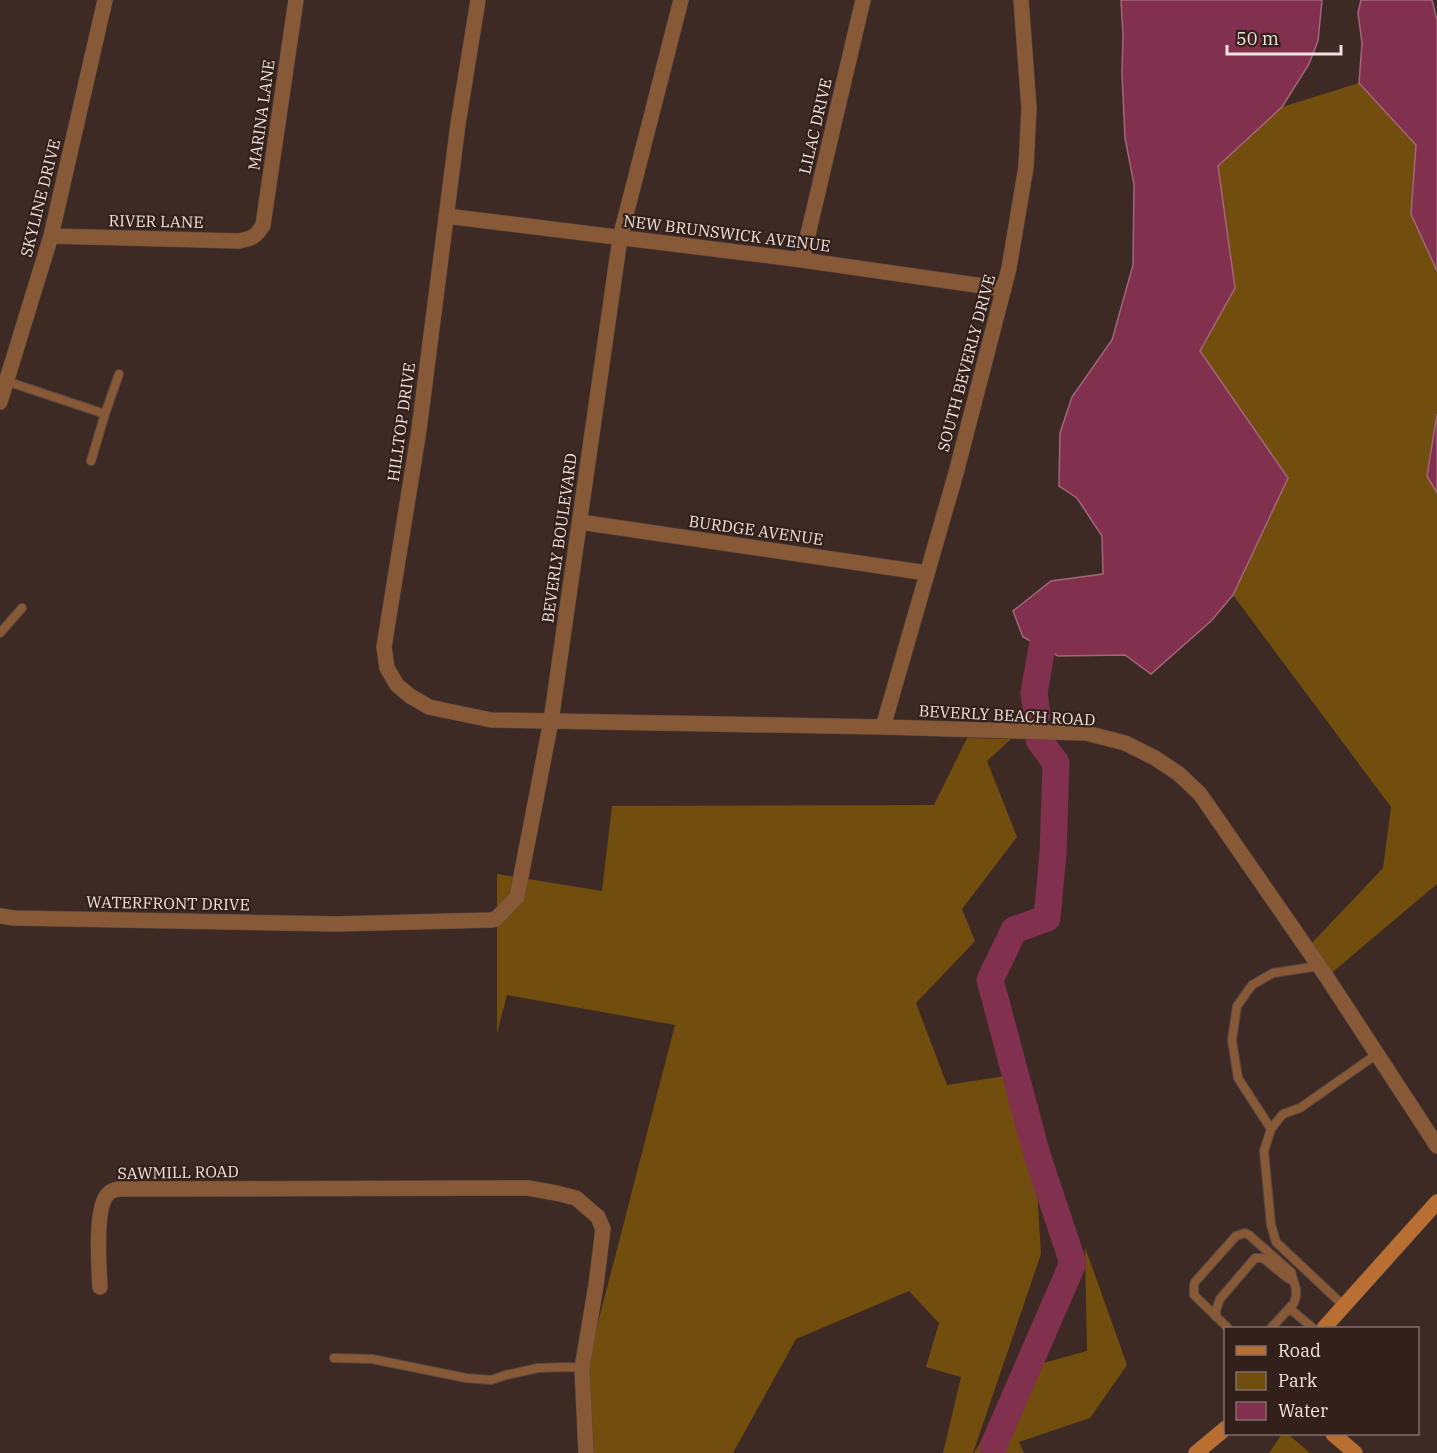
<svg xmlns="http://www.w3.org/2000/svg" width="1437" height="1453" font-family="'IBM Plex Serif',serif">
	<rect width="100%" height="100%" fill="#3e2a24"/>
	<!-- green -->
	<path fill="#724e0e" d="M1359 83 1416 145 1411 214 1437 271V414L1427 476 1437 493V884L1329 975 1310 945 1383 868 1391 807 1233 595 1288 478 1200 351 1235 288 1218 166 1282 107Z
		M967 738 1011 739 987 761 1017 837 962 909 975 941 916 1003 947 1085 1012 1075 1037 1190 1041 1254 973 1453H943L961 1377 926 1367 939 1323 909 1291 796 1339 733 1453H590L586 1369 675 1025 507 995 497 1033V874L602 891 612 806 934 805Z
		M1085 1247 1127 1365 1090 1418 1019 1442 1024 1453H974L1025 1368 1087 1351Z
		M1282 1434H1288L1310 1453H1269Z"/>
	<!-- water -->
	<path fill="#81304e" stroke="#a2667a" stroke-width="1.5" d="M1121 0H1322L1318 41 1309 64 1282 107 1218 166 1235 288 1200 351 1288 478 1233 595 1211 621 1151 674 1125 655 1058 656 1023 637 1013 611 1051 581 1103 574 1102 536 1077 498 1059 486 1060 433 1072 397 1112 340 1133 265 1134 184 1125 138 1122 74 1123 35Z
		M1361 0H1432L1437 20V271L1411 214 1416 145 1359 83 1362 43 1358 13Z
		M1437 414V493L1427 476Z"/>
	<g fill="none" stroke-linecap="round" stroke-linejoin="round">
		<!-- river -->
		<path stroke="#81304e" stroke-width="27" d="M1037 714 1034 693 1042 647
			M993 1447 1073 1263 1037 1155 990 980 1014 930 1047 918 1053 853 1056 763 1039 740"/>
		<defs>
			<path id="lane" d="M6 381 105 414 91 461
				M105 414 119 374
				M0 633 22 608
				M1271 1129 1238 1078 1232 1040 1237 1006 1252 985 1273 973 1319 966
				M1345 1307 1276 1242 1271 1225 1264 1151 1271 1129 1283 1114 1300 1108 1377 1054
				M1289 1308 1313 1328
				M1216 1317V1310L1220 1299 1255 1258H1263L1286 1277 1293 1281
				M1228 1328 1194 1295V1286L1195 1282 1236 1236 1245 1233 1249 1235 1291 1272 1296 1289V1296L1294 1303 1271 1328
				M334 1358 372 1359 466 1378 491 1380 506 1375 538 1368 567 1367 582 1368"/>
			<path id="street" d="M478 0 458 124 419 430 384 647 387 668 397 685 410 696 429 707 491 720 883 727 1086 733 1125 743 1155 758 1179 774 1200 794 1326 976 1437 1146
				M446 216 802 260 1004 289
				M51 236 239 241C253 238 256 237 263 225L296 0
				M802 260 863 0
				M0 402 51 236 105 0
				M580 522 927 573
				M883 727 956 473 1009 268 1026 167 1029 108 1021 0
				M0 916 14 918 336 924 490 920 496 919 517 897 551 721 620 238 681 0
				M100 1287C99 1268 94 1205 109 1193 111 1191 115 1190 118 1189L528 1188 556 1193 576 1198 598 1217 603 1229 596 1285 582 1368 586 1453"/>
			<path id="secondary" d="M1324 1328 1437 1202
				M1333 1434 1355 1453
				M1196 1453 1226 1428"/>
		</defs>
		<!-- lane casing -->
		<use href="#lane" stroke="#5a4842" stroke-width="10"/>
		<!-- street casing -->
		<use href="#street" stroke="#5a4842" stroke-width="16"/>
		<!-- secondary casing -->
		<use href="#secondary" stroke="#5a4842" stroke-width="16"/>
		<!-- lane -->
		<use href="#lane" stroke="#885936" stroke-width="8"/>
		<!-- street -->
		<use href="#street" stroke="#885936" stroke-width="15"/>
		<!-- secondary -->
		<use href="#secondary" stroke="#b96f32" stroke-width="15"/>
	</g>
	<g text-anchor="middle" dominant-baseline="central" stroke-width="4.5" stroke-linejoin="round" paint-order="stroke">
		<!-- street labels -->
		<g font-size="16" fill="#f0e3df" stroke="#33201a">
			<text transform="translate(261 115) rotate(-82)">MARINA LANE</text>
			<text transform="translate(815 126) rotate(-77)">LILAC DRIVE</text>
			<text transform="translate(40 198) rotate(-76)">SKYLINE DRIVE</text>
			<text transform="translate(156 221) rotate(1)">RIVER LANE</text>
			<text transform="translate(727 233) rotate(7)">NEW BRUNSWICK AVENUE</text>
			<text transform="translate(966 363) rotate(-75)">SOUTH BEVERLY DRIVE</text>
			<text transform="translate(401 422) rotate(-82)">HILLTOP DRIVE</text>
			<text transform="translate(756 530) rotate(8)">BURDGE AVENUE</text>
			<text transform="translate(559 538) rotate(-82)">BEVERLY BOULEVARD</text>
			<text transform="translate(1007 715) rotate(3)">BEVERLY BEACH ROAD</text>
			<text transform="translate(168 903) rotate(1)">WATERFRONT DRIVE</text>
			<text transform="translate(178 1172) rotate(-1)">SAWMILL ROAD</text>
		</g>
	</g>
	<!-- legend -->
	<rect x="1224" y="1327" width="195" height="108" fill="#33201a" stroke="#7f6e69" stroke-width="1.5"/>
	<rect x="1236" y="1346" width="30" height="9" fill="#b96f32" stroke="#7f6e69" stroke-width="1.5"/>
	<text x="1278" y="1357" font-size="18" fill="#f0e3df">Road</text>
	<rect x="1236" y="1372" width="30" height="18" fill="#724e0e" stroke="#7f6e69" stroke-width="1.5"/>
	<text x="1278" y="1387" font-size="18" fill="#f0e3df">Park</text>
	<rect x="1236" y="1402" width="30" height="18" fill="#81304e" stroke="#7f6e69" stroke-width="1.5"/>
	<text x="1278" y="1417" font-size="18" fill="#f0e3df">Water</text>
	<!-- scale -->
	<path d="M1227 45v9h114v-9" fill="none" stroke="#f0e3df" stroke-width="3"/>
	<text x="1236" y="45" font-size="18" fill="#f0e3df" stroke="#33201a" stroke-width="4.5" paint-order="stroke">50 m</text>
</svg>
